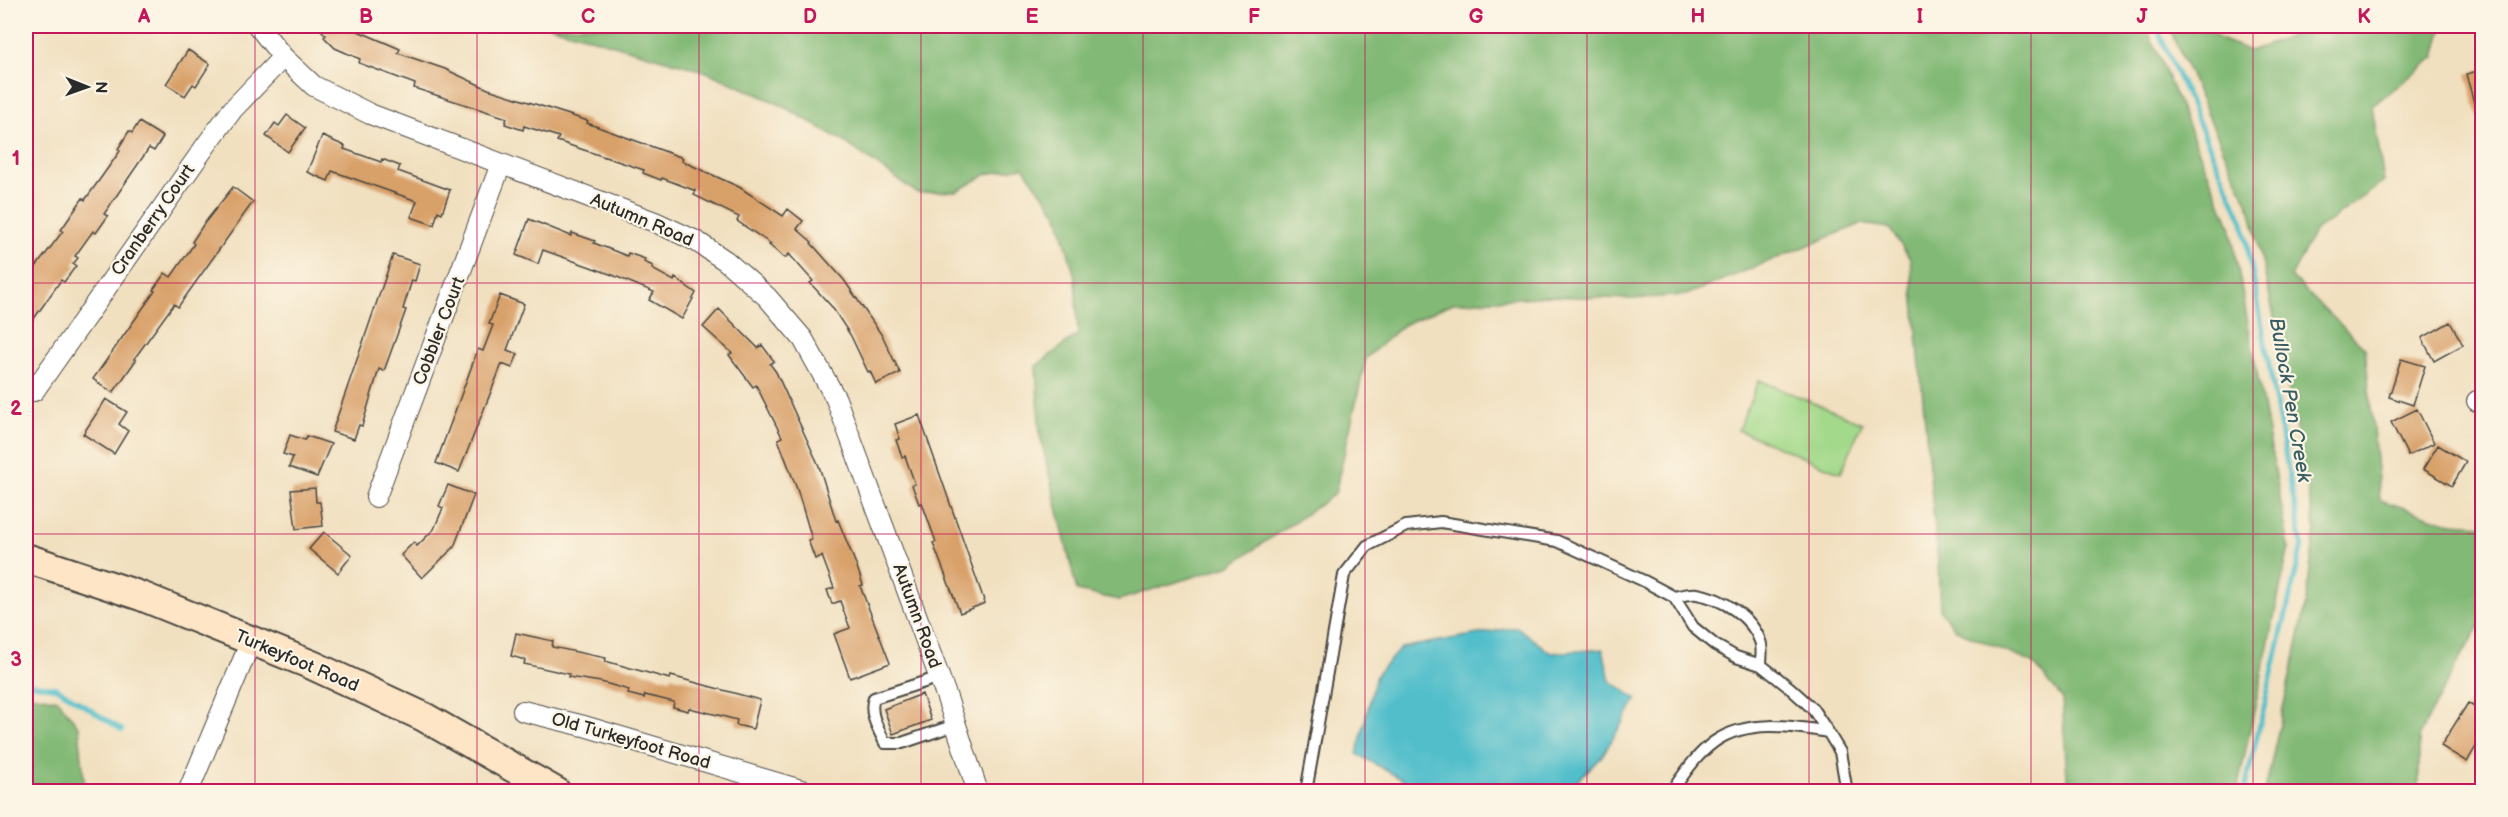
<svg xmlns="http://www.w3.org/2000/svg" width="2508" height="817" font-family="'Balsamiq Sans',sans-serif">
	<rect width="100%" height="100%" fill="#fcf5e5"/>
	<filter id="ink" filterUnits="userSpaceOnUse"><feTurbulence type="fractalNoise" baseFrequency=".0167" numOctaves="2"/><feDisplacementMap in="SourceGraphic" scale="12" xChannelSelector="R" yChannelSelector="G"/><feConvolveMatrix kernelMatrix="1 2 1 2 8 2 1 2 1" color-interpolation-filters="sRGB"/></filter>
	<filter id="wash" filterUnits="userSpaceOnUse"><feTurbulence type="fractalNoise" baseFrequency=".008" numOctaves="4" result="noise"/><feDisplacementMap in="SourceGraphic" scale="24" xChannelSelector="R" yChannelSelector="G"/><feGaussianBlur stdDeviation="1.35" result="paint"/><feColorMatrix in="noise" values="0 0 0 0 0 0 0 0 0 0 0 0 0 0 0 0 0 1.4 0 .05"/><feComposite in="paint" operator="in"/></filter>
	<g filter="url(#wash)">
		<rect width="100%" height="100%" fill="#f1e0c0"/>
		<!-- green -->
		<path fill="#a3d98a" stroke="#67825a" stroke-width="1.5" d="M1759 380 1862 423 1841 473 1738 430Z"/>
		<!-- forest -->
		<path fill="#82b976" stroke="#567250" stroke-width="1.5" d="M549 26H2146L2230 225 2289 547 2237 791H2068L2062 698 2033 663 1956 630 1940 610 1938 563 1910 258 1889 228 1861 224 1686 295 1631 299 1548 296 1453 303 1403 325 1366 358 1335 494 1231 565 1119 600 1077 591 1040 436 1036 366 1078 334 1075 277 1058 215 1023 167 987 174 957 191 917 193 843 141 779 104 707 72Z
			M2168 26H2203L2220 39 2250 51 2289 37 2303 26H2443L2435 57 2372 106 2384 182 2314 232 2291 277 2365 348 2380 500 2450 523 2482 525V623L2456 665 2419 736V791H2265L2305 609 2315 530 2282 353 2251 211Z
			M26 694 58 700 79 727 85 791H26Z"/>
		<!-- water -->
		<path fill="#51beca" stroke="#3e747a" stroke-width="1.5" d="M1517 627 1551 653 1603 649 1610 681 1637 699 1602 756 1567 791H1422L1357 754 1376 675 1401 648Z"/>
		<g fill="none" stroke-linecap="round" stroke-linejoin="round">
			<!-- stream -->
			<path stroke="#51beca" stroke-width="5" d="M2156 26 2243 222 2302 546 2244 792
				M26 683 57 688 122 730"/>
		</g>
		<g id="blocks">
			<!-- building -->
			<path fill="#d9a16b" d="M317 26H353L358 31 400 49 398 53 445 69 488 89 588 121 587 123 683 158 682 161 739 187 783 216 788 209 803 221 797 229 812 242 811 243 844 280 883 337 900 373 876 384 870 371 868 372 851 336 832 307 810 283 813 281 789 254 785 258 769 245 771 244 737 221 739 217 694 195 696 191 662 178 661 180 643 173 644 170 557 141 559 137 524 126 523 130 505 124 507 118 414 88 415 84 359 63 360 59 335 48 324 37 326 35Z
				M188 50 210 64 196 86 193 84 185 96 166 84Z
				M2482 70V116L2478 117 2466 74Z
				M287 115 305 128 288 152 266 136 275 123 279 126Z
				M139 122 163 137 154 151 149 148 104 214 108 216 96 233 93 231 75 256 78 258 73 264 76 266 64 282 61 280 26 330V280L63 231 61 230 83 198 85 200 120 151 118 149 129 131 132 133Z
				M322 136 345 146 344 149 381 162 382 159 400 166 398 171 450 190 442 213 438 211 434 225 411 217 417 201 332 171 328 181 307 172Z
				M233 187 253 202 178 307 174 304 134 359 136 360 113 393 93 379 155 291 153 290 165 273 171 277 194 244 192 242 203 225Z
				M529 219 571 236 572 233 595 241 594 243 627 256 628 253 645 259 644 262 653 266 652 269 674 281 675 278 696 293 682 319 649 300 654 292 610 274 543 250 538 264 516 255Z
				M393 255 420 264 415 281 412 280 403 309 406 310 384 371 379 369 362 426 359 425 354 439 332 432Z
				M500 295 524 304 507 350 518 354 512 368 502 364 459 472 436 463 478 349 483 351 493 325 489 324Z
				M719 309 758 348 762 345 774 361 770 364 776 372 819 466 836 521 838 520 857 567 863 585 860 586 890 663 850 678 834 634 850 628 840 601 832 604 827 590 834 588 822 556 815 559 808 540 812 539 797 489 778 439 782 437 756 385 753 387 729 355 732 353 703 327Z
				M2450 322 2463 345 2434 361 2422 338Z
				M2401 359 2425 366 2413 405 2389 397Z
				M106 399 127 412 119 424 128 431 114 454 83 434Z
				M2417 409 2434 443 2408 456 2391 422Z
				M919 415 985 603 960 613 933 543 936 542 922 503 919 504 912 485 915 484 905 456 902 457 896 440 900 439 895 424Z
				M290 435 305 440 307 436 331 444 317 477 289 467 293 457 283 454Z
				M2438 445 2466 462 2452 486 2423 469Z
				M448 485 474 495 454 547 422 578 401 555 414 542 417 546 434 529 443 508 439 506Z
				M315 488 316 502H320L323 526 296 529 291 490Z
				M324 532 352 555 338 573 309 549Z
				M516 633 553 641 552 647 606 658 605 661 670 679 671 676 760 700 753 729 736 725 737 720 722 716 689 708 688 711 673 707 674 702 645 695 644 698 628 694 629 690 601 682 568 677 569 674 524 664 525 660 511 656Z
				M922 694 931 720 893 734 884 709Z
				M2468 703 2482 712V736L2467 762 2441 746Z"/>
		</g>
	</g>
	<g filter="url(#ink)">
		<use href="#blocks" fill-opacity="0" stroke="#494641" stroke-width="1.5"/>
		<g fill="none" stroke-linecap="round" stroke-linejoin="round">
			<defs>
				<path id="service" d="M1674 597C1681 596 1690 593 1697 594 1722 598 1752 617 1760 641 1763 648 1761 657 1761 665
					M940 677 874 698C868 713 879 730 885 743H902L955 725
					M1306 792 1344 575 1367 546 1406 526 1441 522 1557 541 1644 581 1674 597 1693 627 1715 645 1736 657 1761 665 1790 688 1812 708 1828 732
					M1671 792C1684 774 1696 755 1714 742 1746 719 1792 726 1828 732L1840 752 1847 792"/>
				<path id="minor" d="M258 26 283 57 314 86 370 114 655 222 696 241 726 261 767 297 803 339 836 399 946 695 978 792
					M34 391 207 144 233 109 283 57
					M2477 401H2482
					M376 497 501 164
					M523 711 584 726 808 792
					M188 792 251 641"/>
				<path id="secondary" d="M26 558 141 596 312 665 424 717 556 792"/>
			</defs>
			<!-- service casing -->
			<use href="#service" stroke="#494641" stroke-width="14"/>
			<!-- minor casing -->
			<use href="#minor" stroke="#494641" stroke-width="22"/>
			<!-- secondary casing -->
			<use href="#secondary" stroke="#494641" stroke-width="32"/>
			<!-- service -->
			<use href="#service" stroke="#fff" stroke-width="10"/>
			<!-- minor -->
			<use href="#minor" stroke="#fff" stroke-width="20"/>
			<!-- secondary -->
			<use href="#secondary" stroke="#fde5c5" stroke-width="28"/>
		</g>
	</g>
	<!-- grid -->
	<path fill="none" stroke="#c2185b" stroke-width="1.5" stroke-opacity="0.55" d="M255 26V792M477 26V792M699 26V792M921 26V792M1143 26V792M1365 26V792M1587 26V792M1809 26V792M2031 26V792M2253 26V792M26 283H2482M26 534H2482"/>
	<g text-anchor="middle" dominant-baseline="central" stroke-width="4.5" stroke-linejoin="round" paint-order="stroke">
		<!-- street labels -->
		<g font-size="18" fill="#2b2b2b" stroke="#fcf5e5">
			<text transform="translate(153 220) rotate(-55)">Cranberry Court</text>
			<text transform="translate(642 220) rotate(23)">Autumn Road</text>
			<text transform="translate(439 331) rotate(-69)">Cobbler Court</text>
			<text transform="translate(917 616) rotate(70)">Autumn Road</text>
			<text transform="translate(297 661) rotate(23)">Turkeyfoot Road</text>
			<text transform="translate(631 741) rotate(16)">Old Turkeyfoot Road</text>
		</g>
		<!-- water labels -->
		<g font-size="20" font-style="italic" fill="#385e63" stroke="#fcf5e5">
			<text transform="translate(2290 400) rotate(80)">Bullock Pen Creek</text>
		</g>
	</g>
	<!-- margin -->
	<rect width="2508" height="817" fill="none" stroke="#fcf5e5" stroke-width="66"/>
	<!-- north arrow -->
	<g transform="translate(87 87) rotate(91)" stroke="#fcf5e5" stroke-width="4.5" paint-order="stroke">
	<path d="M0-4.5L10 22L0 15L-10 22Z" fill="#2b2b2b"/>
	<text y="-9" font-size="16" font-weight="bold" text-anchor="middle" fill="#2b2b2b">N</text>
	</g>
	<rect x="33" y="33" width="2442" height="751" fill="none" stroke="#c2185b" stroke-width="2"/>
	<g font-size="20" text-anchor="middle" font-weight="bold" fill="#c2185b">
		<text x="144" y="23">A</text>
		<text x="366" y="23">B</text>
		<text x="588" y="23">C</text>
		<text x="810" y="23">D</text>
		<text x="1032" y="23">E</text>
		<text x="1254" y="23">F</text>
		<text x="1476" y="23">G</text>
		<text x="1698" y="23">H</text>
		<text x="1920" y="23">I</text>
		<text x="2142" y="23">J</text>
		<text x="2364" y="23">K</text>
		<text x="16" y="165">1</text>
		<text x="16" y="415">2</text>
		<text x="16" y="666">3</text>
	</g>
</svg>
